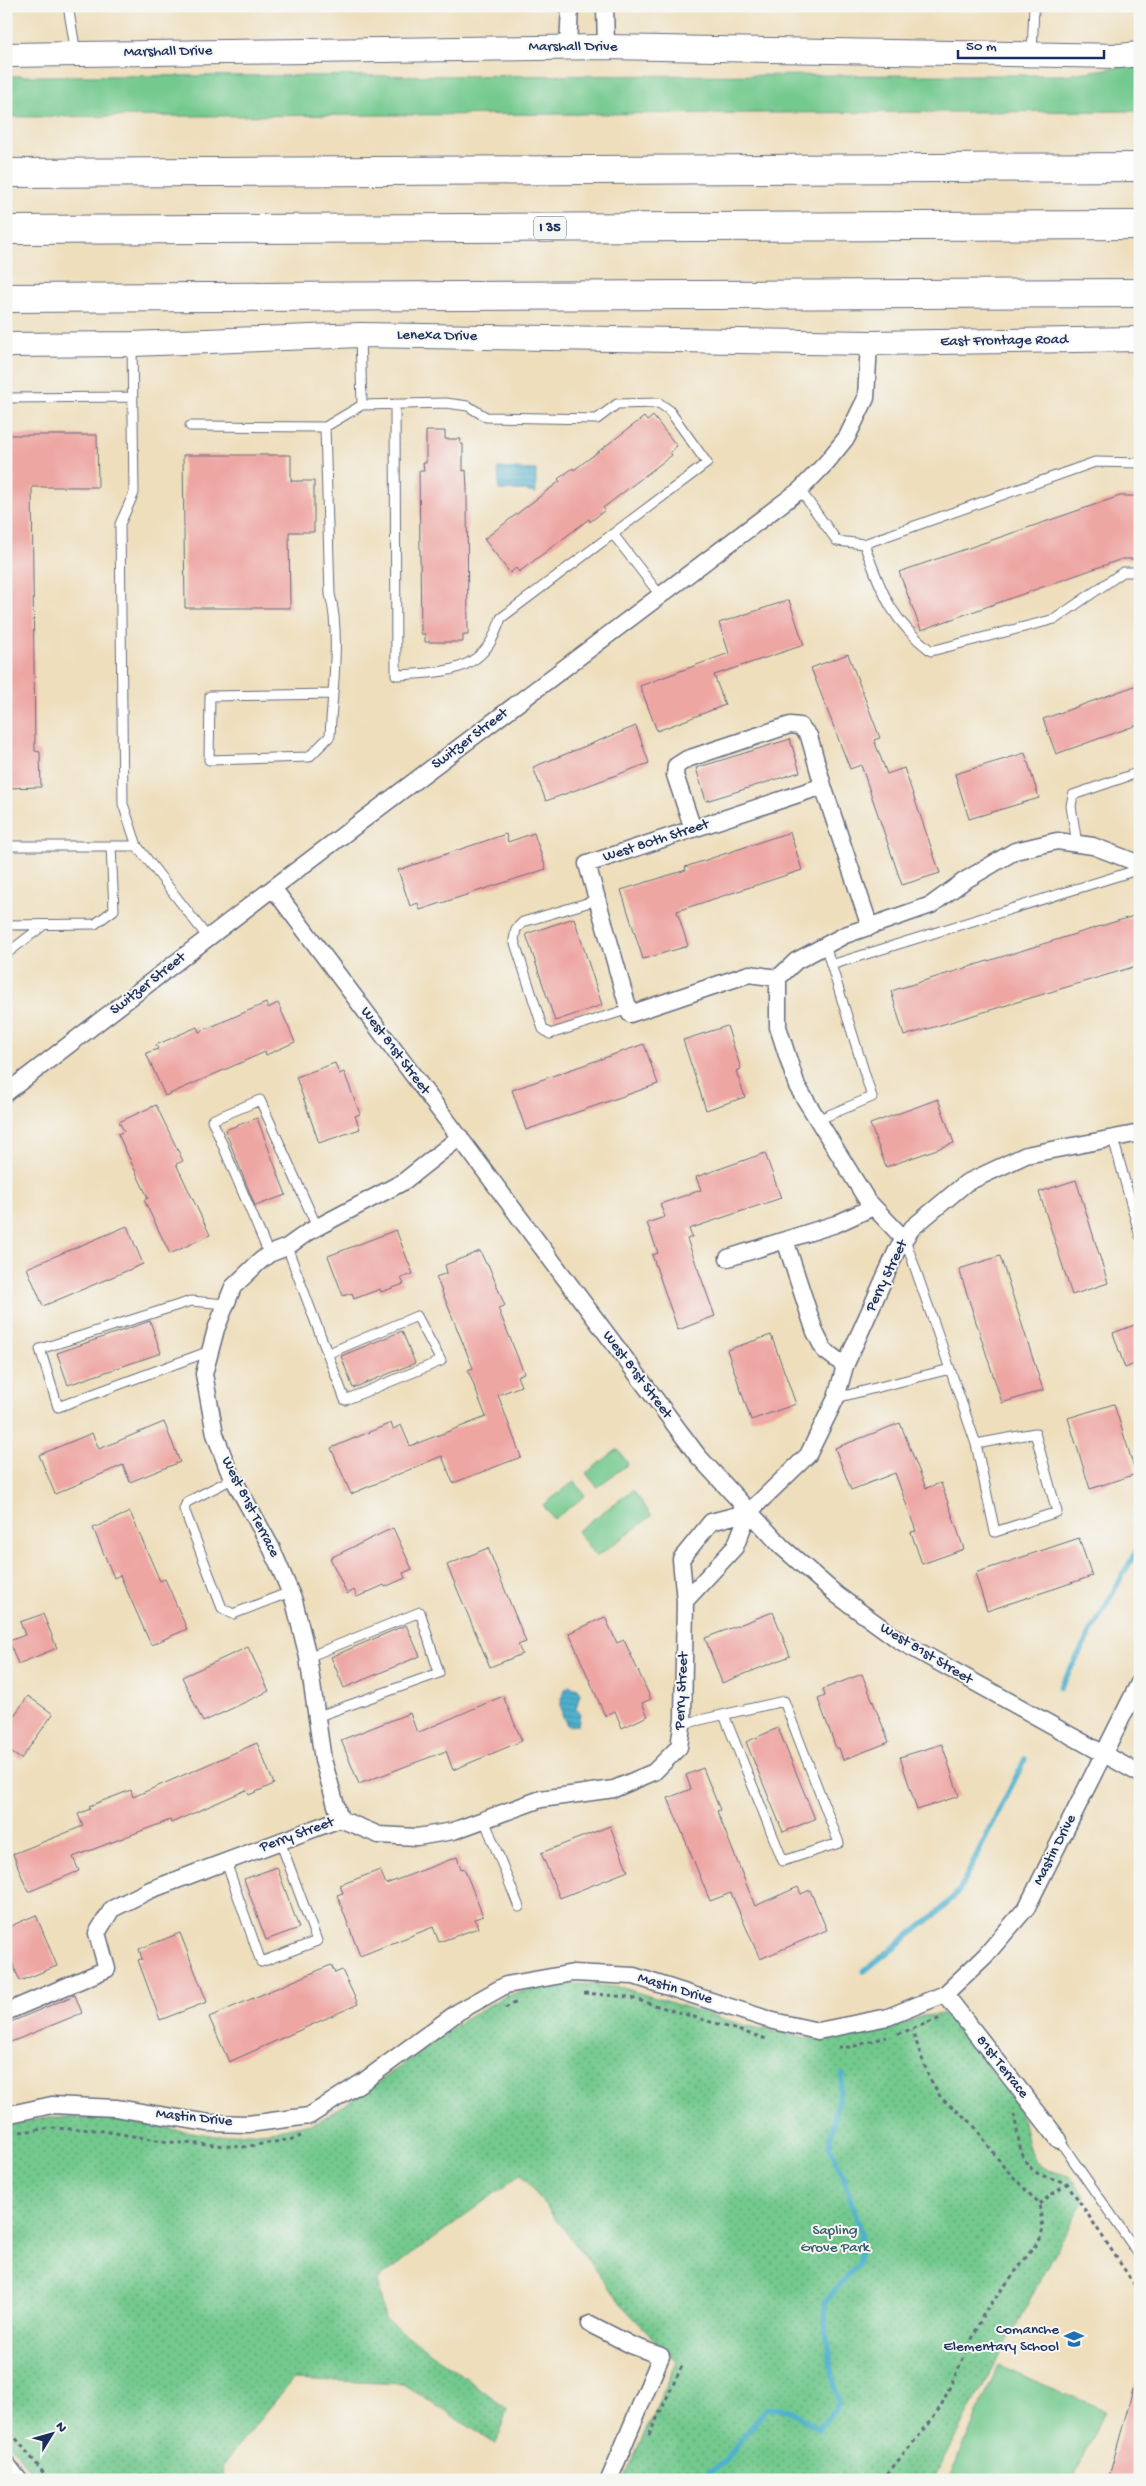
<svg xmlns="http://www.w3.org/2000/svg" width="1146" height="2486" font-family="'Gochi Hand',sans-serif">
	<defs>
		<pattern id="park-dots" width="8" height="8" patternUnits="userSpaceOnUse" patternTransform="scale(1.25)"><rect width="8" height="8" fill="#73c98e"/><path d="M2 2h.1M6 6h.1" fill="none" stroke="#5ea477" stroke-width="1.8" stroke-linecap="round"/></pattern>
		<pattern id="water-rules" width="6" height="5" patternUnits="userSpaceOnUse" patternTransform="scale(1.25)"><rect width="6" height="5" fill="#4eb0cd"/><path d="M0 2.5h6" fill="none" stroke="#4090aa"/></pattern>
	</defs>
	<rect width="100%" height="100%" fill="#f6f6f2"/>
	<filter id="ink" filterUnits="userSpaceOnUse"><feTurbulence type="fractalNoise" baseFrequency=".02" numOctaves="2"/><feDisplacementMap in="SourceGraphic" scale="10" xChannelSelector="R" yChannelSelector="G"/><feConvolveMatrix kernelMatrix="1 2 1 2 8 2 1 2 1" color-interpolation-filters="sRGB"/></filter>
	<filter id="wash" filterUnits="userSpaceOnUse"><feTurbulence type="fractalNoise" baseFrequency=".0096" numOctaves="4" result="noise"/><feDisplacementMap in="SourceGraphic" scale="20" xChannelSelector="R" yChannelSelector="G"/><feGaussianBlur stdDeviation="1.12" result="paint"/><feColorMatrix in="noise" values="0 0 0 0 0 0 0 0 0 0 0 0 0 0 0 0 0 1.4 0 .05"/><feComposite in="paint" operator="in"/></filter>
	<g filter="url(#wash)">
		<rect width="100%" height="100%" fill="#eedebc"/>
		<!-- grass -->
		<path fill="#73c98e" stroke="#477c76" d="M1140 64V111L6 117V76L1065 75Z
			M618 1449 628 1464 597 1487 586 1473Z
			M575 1481 585 1496 554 1519 543 1505Z
			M633 1490 652 1516 596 1557 577 1531Z
			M999 2365 1104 2411 1073 2480H948Z"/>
		<!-- park -->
		<path fill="url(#park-dots)" stroke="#477c76" d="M587 1984 623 1988 747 2026 819 2040 877 2034 923 2016 943 2014 953 2021 1017 2103C1025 2121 1025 2145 1034 2159 1042 2171 1056 2171 1068 2176 1075 2179 1080 2191 1085 2197L933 2480H623L677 2362 626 2310 521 2174 377 2280 385 2319 507 2409 496 2444 403 2384 293 2379 222 2466 224 2480H37L6 2439V2126L50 2117 99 2118 217 2136 279 2130 319 2121 371 2088 464 2019 506 1996 548 1985Z"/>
		<!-- water -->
		<path fill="url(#water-rules)" stroke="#347096" d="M498 468 536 470V493L528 492V490H499Z
			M569 1686 578 1689 580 1694 576 1708 580 1714 578 1725 568 1726C559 1714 560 1705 563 1691Z"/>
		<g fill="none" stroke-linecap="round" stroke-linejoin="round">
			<!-- stream -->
			<path stroke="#4eb0cd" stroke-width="5.5" d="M1060 1688 1140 1544
				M864 1971 941 1910 959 1891 1025 1759
				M697 2480 726 2461 746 2433 767 2408 790 2410 818 2429 839 2403 829 2360 824 2302 858 2265 861 2232 842 2174 829 2145 843 2075"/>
		</g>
		<g id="blocks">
			<!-- building -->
			<path fill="#eea6a3" d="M653 416 677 446 670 452 672 455 603 508 605 510 590 522 589 519 519 572 516 568 510 573 484 539 560 481 558 479 573 468 574 470 644 417 647 421Z
				M426 431H445V439H461L460 444H463V471L466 470 467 488 468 635H463V642H425V634H421L419 471H424L423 463H426Z
				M6 435H97L98 487H32L35 751 40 752 41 787 6 788Z
				M183 455H291V481H314V532H289L290 608H185Z
				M1120 496H1140V559H1122L921 630 899 572Z
				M789 600 804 645 714 675 725 705 657 731 640 686 729 653 719 623Z
				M848 654 880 738 874 740 887 774 904 768 940 873 902 885 861 765 850 769 811 668Z
				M1140 684V724L1056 754 1043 719Z
				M636 726 649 763 546 801 533 767Z
				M790 739 800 772 706 801 696 768Z
				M1025 753 1039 798 969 819 955 774Z
				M790 832 802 870 677 911 688 946 643 959 621 890 686 870 685 867Z
				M534 833 546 869 420 910 418 903 410 906 398 870 506 834 508 842Z
				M1140 914V965L904 1036 891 991Z
				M574 918 602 1005 555 1021 526 934Z
				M266 1003 268 1008 278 1003 295 1042 266 1055 265 1052 165 1096 146 1053 158 1049 156 1045 197 1027 199 1032Z
				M727 1026 741 1069 736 1071 745 1097 706 1110 683 1040Z
				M644 1044 658 1084 526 1130 512 1090Z
				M335 1063 339 1074 344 1072 360 1114 355 1116 360 1129 319 1143 296 1077Z
				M938 1099 954 1143 886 1167 870 1124Z
				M156 1105 183 1161 176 1164 210 1235 170 1254 144 1200 148 1198 118 1134 124 1131 119 1122Z
				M257 1118 286 1195 255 1206 225 1130Z
				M765 1153 781 1198 689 1229 692 1237 687 1239 715 1316 678 1330 652 1255 658 1253 647 1223 665 1217 660 1204 701 1190 696 1177Z
				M1076 1180 1108 1283 1072 1295 1039 1192Z
				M127 1226 143 1264 43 1306 27 1268Z
				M396 1230 413 1274 401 1278 404 1284 381 1292 380 1289 354 1299 352 1293 343 1296 328 1256Z
				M480 1251 486 1264H488L505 1306 498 1308 524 1373 517 1376 521 1386 498 1395 521 1457 453 1483 442 1456 351 1494 331 1448 391 1423 393 1429 401 1425 410 1446 486 1417 468 1370 473 1368 436 1277 447 1273 445 1265Z
				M1000 1256 1043 1390 1002 1403 959 1269Z
				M150 1321 161 1353 68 1385 57 1353Z
				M1140 1323V1362L1125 1368 1113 1333Z
				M402 1331 415 1363 353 1388 341 1356Z
				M771 1335 796 1404 751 1420 727 1350Z
				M1114 1404 1136 1474 1090 1489 1068 1418Z
				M164 1422 180 1462 130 1482 123 1465 55 1494 39 1455 92 1433 99 1449Z
				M900 1423 926 1488 941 1483 964 1549 922 1564 911 1532 916 1531 895 1473 851 1490 835 1448Z
				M130 1512 160 1581 165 1579 187 1629 151 1645 120 1575 114 1578 93 1528Z
				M393 1528 412 1569 403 1573 405 1578 385 1587 384 1585 357 1597 354 1590 347 1594 330 1558Z
				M1079 1538 1092 1576 987 1611 975 1573Z
				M488 1548 526 1642 518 1645 522 1654 490 1667 447 1565Z
				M773 1612 790 1656 722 1683 705 1638Z
				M43 1614 57 1648 18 1664 9 1641 25 1635 20 1622Z
				M605 1617 617 1643 624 1640 651 1699 642 1703 648 1716 622 1728 615 1711 605 1716 569 1633Z
				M406 1625 420 1656 344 1688 331 1657Z
				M248 1647 269 1691 203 1722 182 1677Z
				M862 1674 889 1742 843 1760 839 1748H836L818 1699 825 1696 823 1689Z
				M28 1696 53 1714 21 1759 6 1749V1727Z
				M503 1696 522 1741 453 1770 446 1751 359 1784 341 1740 410 1713 417 1733Z
				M778 1728 815 1819 783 1832 746 1742Z
				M257 1743 274 1784 249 1795 246 1790 171 1823 170 1820 73 1857 79 1871 28 1892 13 1854 83 1826 78 1814 90 1809 89 1806 131 1790 133 1797Z
				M942 1744 959 1796 917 1810 900 1757Z
				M703 1768 720 1810 717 1811 755 1906 798 1887 801 1894 810 1890 827 1930 760 1959 731 1893 710 1901 668 1798 691 1789 686 1775Z
				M610 1826 628 1871 560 1898 541 1853Z
				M457 1857 461 1869 464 1868 483 1916 475 1919 478 1928 439 1942 433 1927 360 1956 337 1895 343 1893 340 1885 380 1870 386 1884Z
				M277 1867 299 1928 266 1940 244 1879Z
				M36 1915 57 1966 20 1981 6 1949V1928Z
				M180 1933 207 2002 160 2020 138 1960 142 1959 139 1949Z
				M331 1965 335 1973 342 1970 358 2004 229 2062 209 2017Z
				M75 1995 82 2013 6 2044V2024Z
				M1135 2382 1140 2383V2480H1108Z"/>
		</g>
	</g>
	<g filter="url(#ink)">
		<use href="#blocks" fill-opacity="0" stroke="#656c7f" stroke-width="1"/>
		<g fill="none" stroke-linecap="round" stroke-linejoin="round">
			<defs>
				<path id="lane" d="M68 6 76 53
					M1032 54 1034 6
					M360 335 362 405 446 403 468 406 486 417 597 419 617 404 659 403 669 410 707 463 501 618C498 626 495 635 490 643 470 675 429 673 396 675L395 404
					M132 344 134 493 120 524 123 804 137 846 208 938
					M6 398 133 397
					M190 426 325 427 362 405
					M325 427 330 594C341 634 332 694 330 736L309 757 209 760 210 696 332 694
					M800 490 837 541 864 544 1095 462 1140 463
					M613 534 660 595
					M864 544C882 592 889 618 931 651L1055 619 1123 572H1140
					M1077 844 1071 806 1073 795 1140 772
					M6 846H137
					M597 900 523 922 516 929 514 940 543 1029 550 1034 629 1009
					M6 925 95 924 114 910 111 846
					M6 954 44 925
					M831 965 1140 869
					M817 1120 872 1097 825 945
					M1113 1138 1140 1236
					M905 1239 976 1444 1035 1433 1057 1512 995 1532 976 1444
					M287 1247 345 1400 441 1361 417 1316 329 1353
					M269 1254 212 1120 260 1100 317 1227
					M210 1351 58 1407 40 1349 191 1301 226 1304
					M836 1398 950 1369
					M234 1478 187 1502 184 1509 222 1608 233 1614 290 1592
					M308 1657 420 1612 439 1673 316 1717
					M682 1724 784 1701 839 1843 783 1861 724 1715
					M484 1819 519 1907
					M226 1862 261 1962 317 1941 280 1841
					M1059 2140 1140 2256"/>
				<path id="street" d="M605 6 606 47
					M568 47 570 6
					M693 829 675 775 676 766 687 759 790 725 800 726 809 736 823 786
					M273 888 698 1456 782 1547 837 1595 900 1641 1140 1774
					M778 978 749 974 630 1014 587 864 823 786 870 927
					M6 1093 273 888 800 490 826 463 847 437 866 398 869 343
					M904 1239 867 1200 797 1086 778 1027V978L796 961 845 935 931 905 964 881 1015 851 1057 841 1093 846 1140 864
					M785 1240 815 1332 824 1350 845 1366
					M728 1258 836 1224 873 1207
					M685 1601 735 1547 749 1512 808 1455 836 1398 845 1366 897 1250 912 1228 966 1183 1026 1155 1140 1133
					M340 1819 323 1760 308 1657 294 1601 271 1547 228 1469 215 1434 204 1374 216 1329 233 1287 259 1262 269 1254 287 1247 308 1232 403 1182 460 1137
					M945 1994 1059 2140
					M6 2012 107 1969 97 1933 112 1909 150 1890 340 1819 379 1835 417 1837 453 1831 541 1799 614 1789 654 1772 679 1747 683 1719 685 1601 681 1559 711 1522 749 1512
					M6 2115 52 2105 116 2108 209 2123 248 2124 309 2116 364 2081 458 2012 506 1985 573 1973 634 1976 773 2021 818 2031 888 2017 945 1994 985 1956 1027 1907 1140 1681
					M590 2324 631 2345 661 2356 609 2480
					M6 2463 19 2480"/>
				<path id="secondary" d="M6 55 606 47 1119 56 1140 54
					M6 345 132 344 360 335 869 343 1140 339"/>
				<path id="highway" d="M6 173 1140 167
					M6 230 1140 225
					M6 298 1140 293"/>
			</defs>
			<!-- lane casing -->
			<use href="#lane" stroke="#656c7f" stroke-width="11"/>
			<!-- street casing -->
			<use href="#street" stroke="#656c7f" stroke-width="19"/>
			<!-- secondary casing -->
			<use href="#secondary" stroke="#656c7f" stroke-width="26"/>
			<!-- highway casing -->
			<use href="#highway" stroke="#656c7f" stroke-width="30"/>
			<!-- path -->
			<path stroke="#656c7f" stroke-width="3" stroke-dasharray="4 4" stroke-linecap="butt" d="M584 1993 628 1997 767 2039
				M505 2008 517 2002
				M898 2034 941 2018
				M838 2047H851L887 2037
				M1014 2114 1021 2152 1028 2166 1040 2175 1067 2183 1140 2293
				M20 2132 51 2128 97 2130 169 2142 243 2147 293 2139 301 2136
				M1039 2204 1067 2183
				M6 2426 49 2480
				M649 2435 683 2364
				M631 2480 633 2473
				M882 2480 932 2420 941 2406 984 2313 1040 2239 1043 2228 1039 2204 1003 2166 972 2123 941 2098 928 2075 912 2030"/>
			<!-- lane -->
			<use href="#lane" stroke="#fff" stroke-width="9"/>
			<!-- street -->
			<use href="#street" stroke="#fff" stroke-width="16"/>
			<!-- secondary -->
			<use href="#secondary" stroke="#fff" stroke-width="24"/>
			<!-- highway -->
			<use href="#highway" stroke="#fff" stroke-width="28"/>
		</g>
	</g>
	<!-- icons -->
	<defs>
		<symbol id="school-bare" viewBox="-9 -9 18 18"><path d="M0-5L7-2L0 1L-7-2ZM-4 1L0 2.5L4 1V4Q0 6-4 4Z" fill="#1f6fb2" stroke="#f6f6f2" stroke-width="2.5" paint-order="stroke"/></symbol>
	</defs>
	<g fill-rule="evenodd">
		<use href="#school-bare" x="1060" y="2325" width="28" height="28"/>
	</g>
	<g text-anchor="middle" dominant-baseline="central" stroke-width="4" stroke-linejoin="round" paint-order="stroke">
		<!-- shield labels -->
		<rect fill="#f6f6f2" stroke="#5d6b8a" stroke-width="1" x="534" y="216.5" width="32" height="23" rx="4"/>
		<g font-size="14" font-weight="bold" fill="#1b2f5e">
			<text x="550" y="228">I 35</text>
		</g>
		<!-- street labels -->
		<g font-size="15" fill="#1b2f5e" stroke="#f6f6f2">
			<text x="573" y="47">Marshall Drive</text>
			<text transform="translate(168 52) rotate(-1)">Marshall Drive</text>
			<text transform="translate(437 336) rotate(1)">Lenexa Drive</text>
			<text transform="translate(1004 341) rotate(-1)">East Frontage Road</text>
			<text transform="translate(470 739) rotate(-37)">Switzer Street</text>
			<text transform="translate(656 841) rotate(-18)">West 80th Street</text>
			<text transform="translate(148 984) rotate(-38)">Switzer Street</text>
			<text transform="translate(395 1051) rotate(53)">West 81st Street</text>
			<text transform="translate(887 1276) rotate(-64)">Perry Street</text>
			<text transform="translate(637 1375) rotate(53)">West 81st Street</text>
			<text transform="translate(250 1507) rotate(63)">West 81st Terrace</text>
			<text transform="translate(926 1654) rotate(31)">West 81st Street</text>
			<text transform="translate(682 1691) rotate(-87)">Perry Street</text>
			<text transform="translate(297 1835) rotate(-20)">Perry Street</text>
			<text transform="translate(1055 1850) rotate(-63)">Mastin Drive</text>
			<text transform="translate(675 1989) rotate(17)">Mastin Drive</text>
			<text transform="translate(1002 2067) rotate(52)">81st Terrace</text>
			<text transform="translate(194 2118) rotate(6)">Mastin Drive</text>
		</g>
		<!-- park labels -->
		<g font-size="15" fill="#355d6c" stroke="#f6f6f2">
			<text x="835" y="2231">Sapling<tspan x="835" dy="17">Grove Park</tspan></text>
		</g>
		<!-- poi labels -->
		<g font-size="15" fill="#1b2f5e" stroke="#f6f6f2" text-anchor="end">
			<text x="1059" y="2330">Comanche<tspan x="1059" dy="17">Elementary School</tspan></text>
		</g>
	</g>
	<!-- margin -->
	<rect width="1146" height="2486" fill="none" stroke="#f6f6f2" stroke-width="25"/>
	<!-- north arrow -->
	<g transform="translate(52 2434) rotate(53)" stroke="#f6f6f2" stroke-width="4" paint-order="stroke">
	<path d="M0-4L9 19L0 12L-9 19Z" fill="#1b2f5e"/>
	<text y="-8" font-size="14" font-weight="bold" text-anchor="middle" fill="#1b2f5e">N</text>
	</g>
	<!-- scale -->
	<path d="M958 50v8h146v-8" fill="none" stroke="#1b2f5e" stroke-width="2.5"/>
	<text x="966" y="50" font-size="15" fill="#1b2f5e" stroke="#f6f6f2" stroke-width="4" paint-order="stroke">50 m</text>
</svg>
